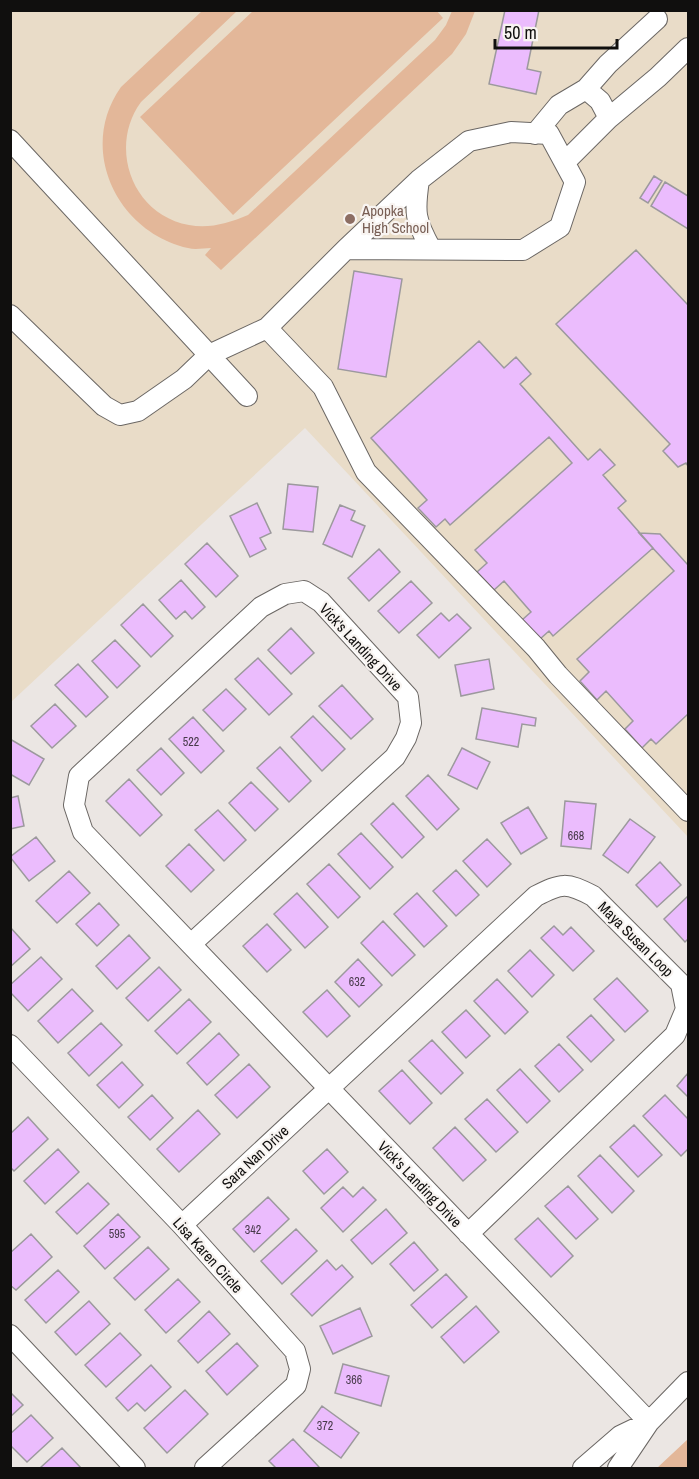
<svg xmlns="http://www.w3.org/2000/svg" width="699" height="1479" font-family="'Archivo Narrow',sans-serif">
	<rect width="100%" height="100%" fill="#ebe6e3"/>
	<!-- education -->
	<path fill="#e9dcc8" d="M11 11H688V837L305 428 11 702Z"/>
	<!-- green -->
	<path fill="#e3b799" d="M436 10 443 18 233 215 140 117 253 11Z
		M202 11H237L141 102C108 147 132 215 189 225 209 229 229 223 248 215L435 40 446 25 452 11H475L466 34 452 54 221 270 205 255 211 248C204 248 195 250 188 248 117 232 77 149 121 87Z
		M688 1439V1468H657Z"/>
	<!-- building -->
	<path fill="#ebbcfd" stroke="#9c999d" stroke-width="1.5" d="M505 10H539L527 69 541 72 536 94 489 84Z
		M654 176 662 181 648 203 640 198Z
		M665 182 688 196V229L651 206Z
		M636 250 688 305V466L686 463 678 467 663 451 670 444 556 324Z
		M354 271 402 279 386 377 338 369Z
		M479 341 504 368 516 357 531 374 520 384 588 460 600 449 615 465 603 475 626 501 618 508 653 548 553 636 549 631 540 639 522 620 531 612 504 581 494 590 477 572 487 563 475 550 572 463 549 437 450 525 445 519 436 527 418 508 427 500 371 438Z
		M288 484 318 487 313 532 283 529Z
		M257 503 271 533 260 538 266 549 250 557 230 516Z
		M340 505 355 511 351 520 365 526 352 557 323 544Z
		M639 533 660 534 688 565V714L656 744 651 739 642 748 625 729 633 721 606 691 597 700 580 681 589 672 577 659 674 571Z
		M207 543 238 576 216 597 185 564Z
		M379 549 400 572 369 601 348 578Z
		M181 580 205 607 192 619 185 611 176 619 159 600Z
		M411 581 432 603 399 633 378 611Z
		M143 604 173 636 151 657 121 625Z
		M441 613 449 621 457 614 471 628 439 658 417 635Z
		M291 628 314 653 291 674 268 650Z
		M115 640 140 666 117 688 92 661Z
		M258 658 292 694 269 715 235 679Z
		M489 659 494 689 461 696 455 665Z
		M78 664 108 697 86 717 55 685Z
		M342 685 373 719 351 739 319 706Z
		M226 689 246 709 223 731 203 710Z
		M55 704 76 726 52 748 31 726Z
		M482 708 536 718 535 726 522 724 518 747 476 739Z
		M313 716 345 749 322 771 291 737Z
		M193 717 224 751 201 773 169 739Z
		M10 739 44 759 29 785 10 774Z
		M280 747 311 781 289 802 257 768Z
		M161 748 184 773 161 795 137 770Z
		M462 748 490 762 477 789 448 775Z
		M428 775 459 809 437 830 406 796Z
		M129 779 162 815 140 836 106 801Z
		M251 782 278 809 255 831 229 803Z
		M18 796 24 826 10 829V798Z
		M565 801 596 804 591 849 561 846Z
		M393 803 424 837 402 858 371 824Z
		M528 807 547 838 521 854 501 823Z
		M218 810 246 840 224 861 195 830Z
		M630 819 655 837 628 873 603 855Z
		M361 833 393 867 370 889 338 854Z
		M36 837 55 861 29 881 10 857Z
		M487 839 511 864 487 887 463 861Z
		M189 844 214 870 191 892 166 866Z
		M660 862 681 885 657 907 636 885Z
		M329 864 360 897 338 918 307 884Z
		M456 870 479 895 456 916 433 891Z
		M69 871 90 893 57 923 36 901Z
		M297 893 328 927 305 948 274 914Z
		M417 893 447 926 424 947 394 914Z
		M688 896V939L685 942 664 919Z
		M99 903 119 925 97 946 76 924Z
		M383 921 415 955 392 976 361 943Z
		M267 924 291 950 267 972 243 946Z
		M554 926 563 935 571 927 594 951 573 971 541 938Z
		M10 927 30 949 10 967Z
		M129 935 150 958 117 989 96 966Z
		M530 950 554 975 532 997 508 971Z
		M41 957 62 979 28 1011 10 992V985Z
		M358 959 382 985 359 1007 335 982Z
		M159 967 181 990 148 1021 126 998Z
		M617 978 648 1011 625 1032 594 999Z
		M497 979 528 1012 505 1034 474 1001Z
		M72 989 93 1011 58 1043 38 1021Z
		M327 990 350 1016 327 1037 303 1012Z
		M189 999 211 1022 177 1054 155 1031Z
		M466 1010 490 1036 466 1058 442 1032Z
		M591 1015 614 1040 591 1062 567 1037Z
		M101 1023 122 1045 89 1076 68 1053Z
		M219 1033 239 1055 207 1085 187 1063Z
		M432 1040 463 1073 441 1094 409 1061Z
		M559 1044 583 1070 559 1092 535 1066Z
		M122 1062 143 1085 119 1108 97 1085Z
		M249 1064 270 1087 237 1118 215 1095Z
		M520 1069 550 1101 527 1123 497 1090Z
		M402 1070 432 1103 410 1124 379 1091Z
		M688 1073V1097L677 1086Z
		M152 1095 173 1118 150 1140 128 1117Z
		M665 1095 688 1119V1149L681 1156 643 1116Z
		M487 1099 518 1132 496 1152 465 1119Z
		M198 1110 220 1134 179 1172 157 1149Z
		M28 1117 48 1139 14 1171 10 1167V1134Z
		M634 1125 662 1155 638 1177 610 1147Z
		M455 1127 486 1160 463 1181 433 1148Z
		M58 1149 79 1172 45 1204 24 1181Z
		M327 1149 348 1172 324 1194 303 1171Z
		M600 1155 634 1191 612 1213 578 1176Z
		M88 1183 109 1204 77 1234 56 1212Z
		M568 1186 598 1219 576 1239 545 1206Z
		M343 1187 353 1197 363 1187 376 1200 343 1232 321 1208Z
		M268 1197 289 1219 254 1252 233 1229Z
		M386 1209 407 1233 372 1264 351 1240Z
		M118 1214 140 1237 105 1269 84 1246Z
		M538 1218 573 1256 551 1277 515 1239Z
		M296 1229 317 1251 282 1284 261 1261Z
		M31 1234 52 1257 16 1290 10 1285V1253Z
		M414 1242 438 1270 414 1291 390 1264Z
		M148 1247 169 1269 135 1300 114 1278Z
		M327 1260 336 1270 342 1265 353 1277 312 1316 291 1294Z
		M58 1270 79 1292 46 1323 25 1300Z
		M446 1274 467 1297 432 1328 411 1305Z
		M178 1279 200 1302 166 1333 145 1310Z
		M89 1301 110 1324 76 1355 55 1332Z
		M476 1306 499 1332 464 1363 441 1337Z
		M360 1308 372 1336 333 1354 320 1326Z
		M209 1311 230 1334 198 1363 178 1341Z
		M120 1333 141 1355 106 1387 85 1365Z
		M237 1343 258 1366 227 1395 206 1371Z
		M343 1364 389 1376 381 1406 335 1393Z
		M151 1365 171 1387 145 1411 137 1403 128 1411 116 1398Z
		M185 1390 208 1414 167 1453 144 1428Z
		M10 1392 23 1405 10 1417Z
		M322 1406 359 1433 341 1458 304 1431Z
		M31 1415 53 1438 27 1462 10 1445V1434Z
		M293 1439 319 1467 317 1468H276L269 1461Z
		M62 1448 81 1468H40Z"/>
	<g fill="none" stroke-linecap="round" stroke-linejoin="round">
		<defs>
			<path id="minor" d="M586 89 608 64 657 19
				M609 118 658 77 688 48
				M535 134 559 105 586 89 600 101 609 118 565 162
				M10 140 247 396
				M419 180C414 213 415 220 431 249
				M10 315 104 406 120 415 138 411 184 379 209 355 267 328 323 387 366 472 536 648 558 675 688 811
				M267 328 346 249 419 180 469 141 511 132 549 134 575 182 560 227 523 250 346 249
				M191 944 395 757 406 738 411 723 408 697 321 602 304 591 285 594 261 607 79 776 74 805 83 832 649 1422
				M10 1045 182 1225 295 1351 300 1369 296 1385 205 1468
				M182 1225 536 896C562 883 566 882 593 896L681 984 686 1009 675 1035 468 1234
				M10 1335 135 1468
				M583 1468 620 1436 647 1423
				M618 1468 649 1422 688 1382"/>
		</defs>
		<!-- minor casing -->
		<use href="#minor" stroke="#6b6764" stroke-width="22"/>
		<!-- minor -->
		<use href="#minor" stroke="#fff" stroke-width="20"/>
	</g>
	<!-- markers -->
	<circle fill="#8d6e63" stroke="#f8f4f1" stroke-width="2" cx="350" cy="219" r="6"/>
	<g text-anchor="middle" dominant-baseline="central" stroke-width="4.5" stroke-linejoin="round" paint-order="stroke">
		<!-- number labels -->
		<g font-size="12" fill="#473a4a">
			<text x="191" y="742">522</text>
			<text x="576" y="836">668</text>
			<text x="357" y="982">632</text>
			<text x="253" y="1230">342</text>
			<text x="117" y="1234">595</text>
			<text x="354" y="1380">366</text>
			<text x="325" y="1426">372</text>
		</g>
		<!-- education labels -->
		<g font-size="15" fill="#785e54" stroke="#f8f4f1" text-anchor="start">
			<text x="362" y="210">Apopka<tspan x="362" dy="17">High School</tspan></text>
		</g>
		<!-- street labels -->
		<g font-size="15" fill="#100f0e" stroke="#f8f4f1">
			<text transform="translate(361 647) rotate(47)">Vick's Landing Drive</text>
			<text transform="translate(636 939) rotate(45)">Maya Susan Loop</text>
			<text transform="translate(255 1157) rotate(-43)">Sara Nan Drive</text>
			<text transform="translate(420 1184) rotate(46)">Vick's Landing Drive</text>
			<text transform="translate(208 1255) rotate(48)">Lisa Karen Circle</text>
		</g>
	</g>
	<!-- border -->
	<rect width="699" height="1479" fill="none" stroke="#100f0e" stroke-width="24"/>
	<!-- scale -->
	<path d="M495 39v9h122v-9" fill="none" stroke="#100f0e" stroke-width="3"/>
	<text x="504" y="39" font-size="18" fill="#100f0e" stroke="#f8f4f1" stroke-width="4.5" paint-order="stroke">50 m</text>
</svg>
